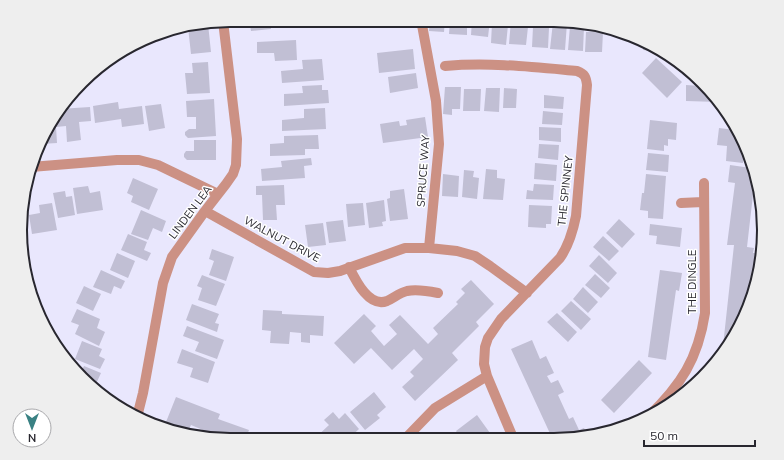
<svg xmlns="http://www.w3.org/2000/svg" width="784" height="460" font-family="Mulish,sans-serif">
	<rect width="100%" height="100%" fill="#e9e7fd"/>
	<!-- building -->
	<path fill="#c1bfd4" d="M249 20H270L271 29 251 31Z
		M430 20H445L444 32 429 31Z
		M450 20H467V35L449 34Z
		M472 20H490L488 37 471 35Z
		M511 20H522V27H528L526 45 509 44Z
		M553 22 567 23 565 50 550 49Z
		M492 23 508 25 506 45 491 43Z
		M208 24 211 52 191 54 188 27Z
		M570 26 584 27 583 51 568 50Z
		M533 27 549 28 548 48 532 47Z
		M586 32H603L602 52H585Z
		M296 40 297 60 275 61 274 53H257V42Z
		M643 42 663 52 643 50Z
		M413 49 415 69 379 73 377 53Z
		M656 58 682 82 667 98 642 73Z
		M322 59 324 80 282 83 281 71 303 69 302 60Z
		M208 62 210 93 187 94 185 73H193L192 63Z
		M416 73 418 88 390 93 388 77Z
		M322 85V90H328L329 103 284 106V94L303 93 302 86Z
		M686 85 701 86 718 102 686 101Z
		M445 87H461L460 109H452V115L443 114Z
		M486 88H500L499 112 484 111Z
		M504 88 517 89 516 108H503Z
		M464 89H481L480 111H463Z
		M544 95 564 97 563 109 544 108Z
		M214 99 216 136 188 138 185 135V132L189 129H196V117H187L186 101Z
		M118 102 119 109 142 106 144 124 122 127 121 119 95 123 93 106Z
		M161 104 165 128 149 131 145 106Z
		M90 107 91 121 79 122 81 140 67 142 66 126 56 127 57 143 41 144 56 113 59 109Z
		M325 108 326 129 282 131V120L304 118V109Z
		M543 111 563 113 562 125 542 124Z
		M425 117 428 137 383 143 380 124 399 121 400 126 407 125 406 120Z
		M650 120 677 123 676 140 668 139V146L664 145V151L647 149Z
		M539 127 561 128V142L539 140Z
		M719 128 735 130 744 151 743 163 726 161 727 146 717 145Z
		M318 135 319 149H305V155L270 156V144L284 143V136Z
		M194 140H216V160H187L184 157V154L186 151H194Z
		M539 144 559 145 558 160 538 158Z
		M648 153 669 155 668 172 646 170Z
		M311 158 312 165 304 166 305 178 262 181 261 169 282 167 281 161Z
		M535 163 557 165 556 181 534 179Z
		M730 165 751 168 755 177 747 247 754 248 753 253H760L758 270 752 269 749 290H751V292L729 346 722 355 734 245H727L735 183 728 182Z
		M486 169 497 170V178L505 179 503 200 483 199Z
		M464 170 474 171 473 177 479 178 477 199 462 197Z
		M443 174 459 176 458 197 442 196Z
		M646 174 666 176 663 219 648 218V211L640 210 642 193H644Z
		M133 178 158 189 149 210 131 202 133 196 127 193Z
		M534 184 554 185 553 200 526 199 527 190 533 191Z
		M284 185 285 205H276L277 220H263L262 195H256V186Z
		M88 186 90 193 100 191 103 210 77 214 73 188Z
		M404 189 408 219 390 221 387 199 390 198V191Z
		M65 191 66 197 72 196 75 215 58 218 53 193Z
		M384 200 386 221 382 222 383 226 369 228 366 203Z
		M52 203 57 230 32 234 29 215 40 213 39 205Z
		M363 203 365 225 348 227 346 204Z
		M529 205 552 206 551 224H546V228L528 227Z
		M141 210 166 221 162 232 153 228 148 240 131 234Z
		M23 215 26 229 22 230Z
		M619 219 635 234 622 248 606 233Z
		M343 220 346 241 329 243 326 222Z
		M323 223 326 245 308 247 305 225Z
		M650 224 682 228 680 247 656 244 657 236 649 235Z
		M128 234 147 242 144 250 151 253 147 261 121 250Z
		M603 236 619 251 609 261 593 247Z
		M212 249 234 257 226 281 209 275 214 261 209 259Z
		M117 253 135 261 128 278 110 270Z
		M599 255 617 273 608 283 589 266Z
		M101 270 125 281 121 289 114 286 111 294 93 287Z
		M660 270 682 273 679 291 676 290 666 360 648 357Z
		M595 274 610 288 601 298 585 285Z
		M202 275 225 284 216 306 198 300 202 288 197 286Z
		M471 280 494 304 476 322 479 326 452 353 458 360 415 401 402 387 414 376 410 372 423 359 414 349 392 370 371 348 354 364 334 343 364 314 376 326 371 331 384 346 397 334 389 325 400 315 428 344 438 334 433 328 458 304 456 302 465 293 461 289Z
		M84 286 101 294 93 311 76 303Z
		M583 287 598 302 588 313 573 299Z
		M571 301 591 319 581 330 561 311Z
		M192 304 219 314 215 323 219 324 217 332 186 320Z
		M77 309 100 319 97 328 105 332 99 346 75 334 79 325 71 322Z
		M263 310 282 311V314L324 316 323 336 310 335V343L301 342V333L290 332 289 344 270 343 271 331 262 330Z
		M557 313 577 332 568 342 547 322Z
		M187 326 224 340 217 359 195 351 199 342 183 336Z
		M532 340 540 359 546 356 554 373 547 376 551 383 558 380 564 392 558 395 569 419 573 417 579 430 584 428 588 436 568 440H553L511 349Z
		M82 341 102 349 99 356 105 359 100 369 75 359Z
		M182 349 215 362 208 383 190 377 193 368 177 363Z
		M639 360 652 373 614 413 601 400Z
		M84 366 101 373 95 386 103 389 101 393 80 374Z
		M374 392 386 407 377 415 380 418 365 430 350 412Z
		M176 397 220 414 218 419 249 430 246 438 249 440H216L200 436 203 430 191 425 187 434 174 431 176 425 166 422Z
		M333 412 339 419 345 413 359 429 347 440H313L329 425 324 420Z
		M477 415 490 433 481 440H462L456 431Z
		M305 432 312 440H300L299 438Z
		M253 437H264V440H253Z"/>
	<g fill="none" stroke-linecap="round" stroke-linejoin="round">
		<!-- minor -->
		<path stroke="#cc9184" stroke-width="10" d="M422 25 436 101 439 144 429 248
			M445 66C489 62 533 67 577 71 585 74 586 77 587 85L576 216C573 231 569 245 560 258L501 319 488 338 485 347 484 364 487 376 514 440
			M31 167 117 160H139L158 165 218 194
			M681 203 703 202
			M205 211 314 272 328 273 340 271 405 248H429L457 251 475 256 490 266 527 293
			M349 267C356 281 369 308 387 301 394 298 399 293 407 291 417 289 428 291 438 293
			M137 417 143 393 163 283 172 257 205 211 226 184 233 174 236 165 237 139 223 21
			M648 417C681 385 698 359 705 313L704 183
			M404 440 435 408 487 376"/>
	</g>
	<g text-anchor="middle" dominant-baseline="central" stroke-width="3" stroke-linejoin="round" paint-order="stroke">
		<!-- street labels -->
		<g font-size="11" fill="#28272f" stroke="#fff">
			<text transform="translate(423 171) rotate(-86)">SPRUCE WAY</text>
			<text transform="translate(565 191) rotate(-84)">THE SPINNEY</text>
			<text transform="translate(190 212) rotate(-53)">LINDEN LEA</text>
			<text transform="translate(282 239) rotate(28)">WALNUT DRIVE</text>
			<text transform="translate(692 282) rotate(-90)">THE DINGLE</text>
		</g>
	</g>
	<!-- crop -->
	<path d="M0 0H784V460H0ZM230 27H554A203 203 0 0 1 757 230V230A203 203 0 0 1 554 433H230A203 203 0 0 1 27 230V230A203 203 0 0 1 230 27Z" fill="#eee" fill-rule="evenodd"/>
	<path fill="none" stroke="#28272f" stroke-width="2" d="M230 27H554A203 203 0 0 1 757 230V230A203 203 0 0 1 554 433H230A203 203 0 0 1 27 230V230A203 203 0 0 1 230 27Z"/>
	<!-- north arrow -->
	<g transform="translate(32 428) rotate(180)"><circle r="19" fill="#ffffff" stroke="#a9a9ac"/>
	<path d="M0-3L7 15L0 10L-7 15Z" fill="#398183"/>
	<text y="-6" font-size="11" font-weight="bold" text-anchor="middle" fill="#28272f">N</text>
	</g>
	<!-- scale -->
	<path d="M644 440v6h111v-6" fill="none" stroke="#28272f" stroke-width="2"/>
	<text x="650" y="440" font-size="12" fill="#28272f" stroke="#ffffff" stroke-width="3" paint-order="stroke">50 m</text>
</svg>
